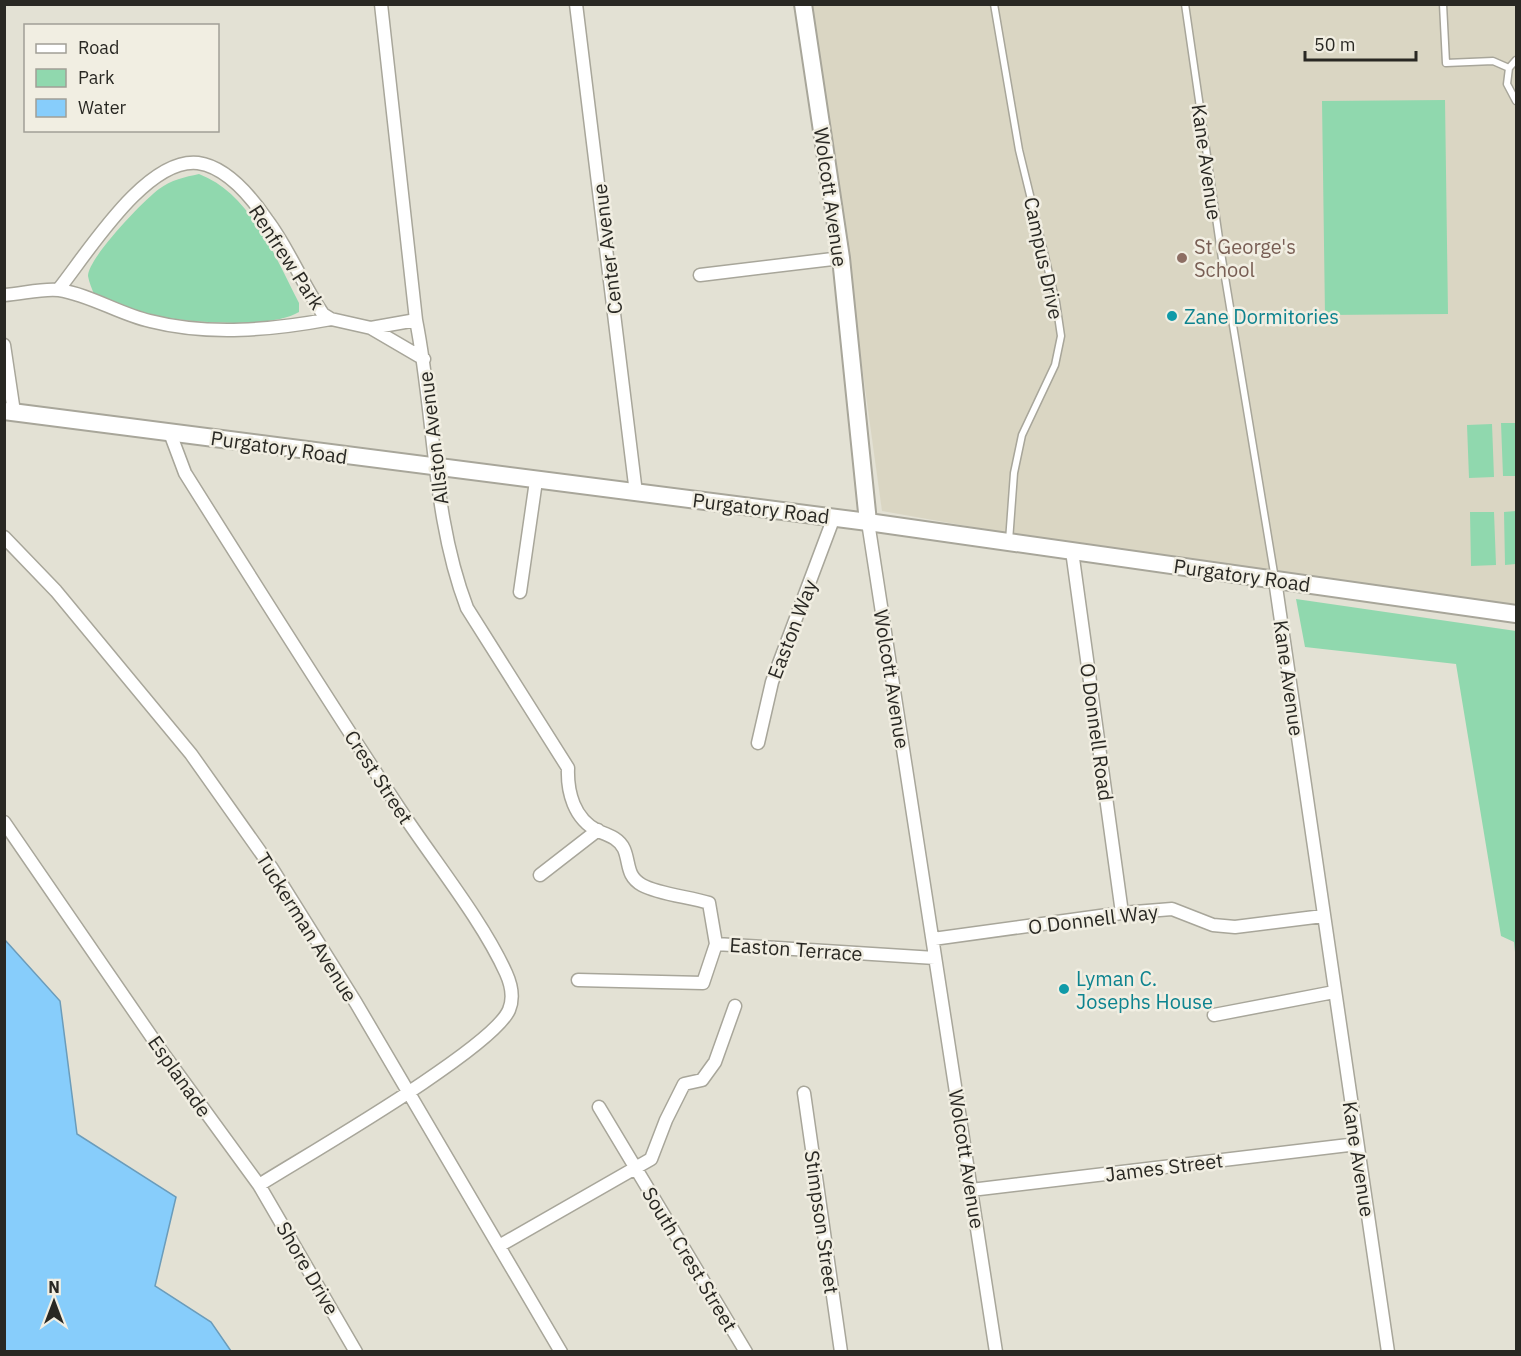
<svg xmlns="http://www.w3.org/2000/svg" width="1521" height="1356" font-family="'IBM Plex Sans',sans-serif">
	<rect width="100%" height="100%" fill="#e3e1d4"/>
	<!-- built -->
	<path fill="#dad6c3" d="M812 5H1516V614L1260 578 882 511Z"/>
	<!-- green -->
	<path fill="#90d8ae" d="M1445 100 1448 314 1325 315 1322 101Z
		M199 174C251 194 275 257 299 303V312C270 330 180 322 146 314 129 309 111 301 94 294 92 289 89 282 88 276 88 258 144 200 159 189 171 180 185 177 199 174Z
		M1501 423H1516V476H1503Z
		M1492 424 1494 477 1469 478 1467 425Z
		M1516 511V564L1505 565 1504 512Z
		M1470 512H1494L1496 565 1471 566Z
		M1296 599 1516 631V962L1514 942 1501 936 1456 664 1305 647Z"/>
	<!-- water -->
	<path fill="#87cdfb" stroke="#6b9cba" stroke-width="1.5" d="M5 940 60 1001 77 1134 176 1197 155 1286 211 1322 231 1351H5Z"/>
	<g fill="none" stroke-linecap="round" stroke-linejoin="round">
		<defs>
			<path id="lane" d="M994 4 1019 150 1056 302 1061 336 1055 365 1022 435 1014 473 1009 541
				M1185 4 1222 259 1275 579
				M1443 4 1446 63 1493 61 1509 68
				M1516 60 1509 68 1507 84 1516 101"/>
			<path id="street" d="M381 4 416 320C435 415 432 517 467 608L568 768C567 792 574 819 598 831 608 835 619 838 624 849 630 863 626 876 642 885 658 894 690 897 709 903L716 944 703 983 578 980
				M576 4 636 493
				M700 275 841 258
				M58 290C87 254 146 157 198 163 227 167 252 198 267 220 289 249 302 284 323 314L331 319 371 328 424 359
				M4 295C22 294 42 288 59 290 91 295 119 314 150 321 209 336 272 330 331 319
				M371 328 416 320
				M4 345 14 412
				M170 433 185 473C256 586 327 699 401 811 434 861 482 920 506 973 511 984 514 998 509 1010 492 1049 305 1156 259 1185
				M868 522 996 1352
				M4 537 56 591 191 754 271 867 356 1003 561 1352
				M1072 551 1122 913
				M1275 580 1388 1352
				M520 592 536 481
				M758 743 772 682 834 517
				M4 822 162 1052 259 1185 356 1352
				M540 875 598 830
				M933 939 1122 913 1172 909 1213 925 1235 927 1323 916
				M716 944 935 958
				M1214 1015 1334 992
				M804 1093 841 1352
				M599 1107 746 1352
				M971 1190 1357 1144
				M499 1246 651 1159 666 1120 684 1084 702 1080 715 1062 735 1006"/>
			<path id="secondary" d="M803 4 841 258 868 522
				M4 411 868 522 1516 614"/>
		</defs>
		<!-- lane casing -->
		<use href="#lane" stroke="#a8a69a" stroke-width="9"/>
		<!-- street casing -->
		<use href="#street" stroke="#a8a69a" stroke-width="15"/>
		<!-- secondary casing -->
		<use href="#secondary" stroke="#a8a69a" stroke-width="20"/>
		<!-- lane -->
		<use href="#lane" stroke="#fff" stroke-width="6"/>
		<!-- street -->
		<use href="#street" stroke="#fff" stroke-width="12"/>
		<!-- secondary -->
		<use href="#secondary" stroke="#fff" stroke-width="16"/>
	</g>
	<!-- markers -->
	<circle fill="#8d6e63" stroke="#f1eee2" stroke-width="2" cx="1182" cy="258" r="6"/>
	<g fill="#0f9aa8" stroke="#f1eee2" stroke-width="2">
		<circle cx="1172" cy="316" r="6"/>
		<circle cx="1064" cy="989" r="6"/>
	</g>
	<g text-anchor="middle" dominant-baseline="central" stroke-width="5" stroke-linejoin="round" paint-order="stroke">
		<!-- street labels -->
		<g font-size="20" fill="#292823" stroke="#f1eee2">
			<text transform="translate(1207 162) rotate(82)">Kane Avenue</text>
			<text transform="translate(831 197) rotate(82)">Wolcott Avenue</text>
			<text transform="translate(607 249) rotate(-97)">Center Avenue</text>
			<text transform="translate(287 257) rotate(57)">Renfrew Park</text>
			<text transform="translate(1044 258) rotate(78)">Campus Drive</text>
			<text transform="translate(433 438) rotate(-97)">Allston Avenue</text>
			<text transform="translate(279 447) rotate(8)">Purgatory Road</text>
			<text transform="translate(761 508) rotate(7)">Purgatory Road</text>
			<text transform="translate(1242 575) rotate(8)">Purgatory Road</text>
			<text transform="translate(792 629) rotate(-69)">Easton Way</text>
			<text transform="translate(1289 678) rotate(82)">Kane Avenue</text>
			<text transform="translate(892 679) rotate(81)">Wolcott Avenue</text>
			<text transform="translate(1097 732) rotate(82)">O Donnell Road</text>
			<text transform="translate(379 777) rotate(57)">Crest Street</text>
			<text transform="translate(1093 919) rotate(-7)">O Donnell Way</text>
			<text transform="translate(307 927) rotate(58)">Tuckerman Avenue</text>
			<text transform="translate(796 949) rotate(4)">Easton Terrace</text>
			<text transform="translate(180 1076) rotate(55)">Esplanade</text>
			<text transform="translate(967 1159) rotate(81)">Wolcott Avenue</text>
			<text transform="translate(1359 1159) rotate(81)">Kane Avenue</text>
			<text transform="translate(1164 1167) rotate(-7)">James Street</text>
			<text transform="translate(822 1222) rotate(82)">Stimpson Street</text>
			<text transform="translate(690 1259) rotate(59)">South Crest Street</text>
			<text transform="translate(308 1268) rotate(60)">Shore Drive</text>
		</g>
		<!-- education labels -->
		<g font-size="20" fill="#785e54" stroke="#f1eee2" text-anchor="start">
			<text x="1194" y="246">St George's<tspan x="1194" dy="23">School</tspan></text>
		</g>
		<!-- culture labels -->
		<g font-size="20" fill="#0d838f" stroke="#f1eee2" text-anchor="start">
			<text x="1184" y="316">Zane Dormitories</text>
			<text x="1076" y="978">Lyman C.<tspan x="1076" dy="23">Josephs House</tspan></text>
		</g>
	</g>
	<!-- border -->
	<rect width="1521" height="1356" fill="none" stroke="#292823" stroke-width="12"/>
	<!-- legend -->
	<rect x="24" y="24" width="195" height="108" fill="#f1eee2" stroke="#a19f96" stroke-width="1.5"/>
	<rect x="36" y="44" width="30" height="9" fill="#ffffff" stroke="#a19f96" stroke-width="1.5"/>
	<text x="78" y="54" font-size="18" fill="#292823">Road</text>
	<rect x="36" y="69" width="30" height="18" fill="#90d8ae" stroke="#a19f96" stroke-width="1.5"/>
	<text x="78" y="84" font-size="18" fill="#292823">Park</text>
	<rect x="36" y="99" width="30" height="18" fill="#87cdfb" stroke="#a19f96" stroke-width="1.5"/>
	<text x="78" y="114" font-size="18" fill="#292823">Water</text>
	<!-- north arrow -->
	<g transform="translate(54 1302)" stroke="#f1eee2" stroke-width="4.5" paint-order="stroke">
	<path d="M0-4.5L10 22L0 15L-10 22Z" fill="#292823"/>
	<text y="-9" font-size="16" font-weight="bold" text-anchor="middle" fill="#292823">N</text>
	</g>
	<!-- scale -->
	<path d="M1305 51v9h111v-9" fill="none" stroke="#292823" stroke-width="3"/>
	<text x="1314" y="51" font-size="18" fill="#292823" stroke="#f1eee2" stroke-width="4.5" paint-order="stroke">50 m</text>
</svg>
